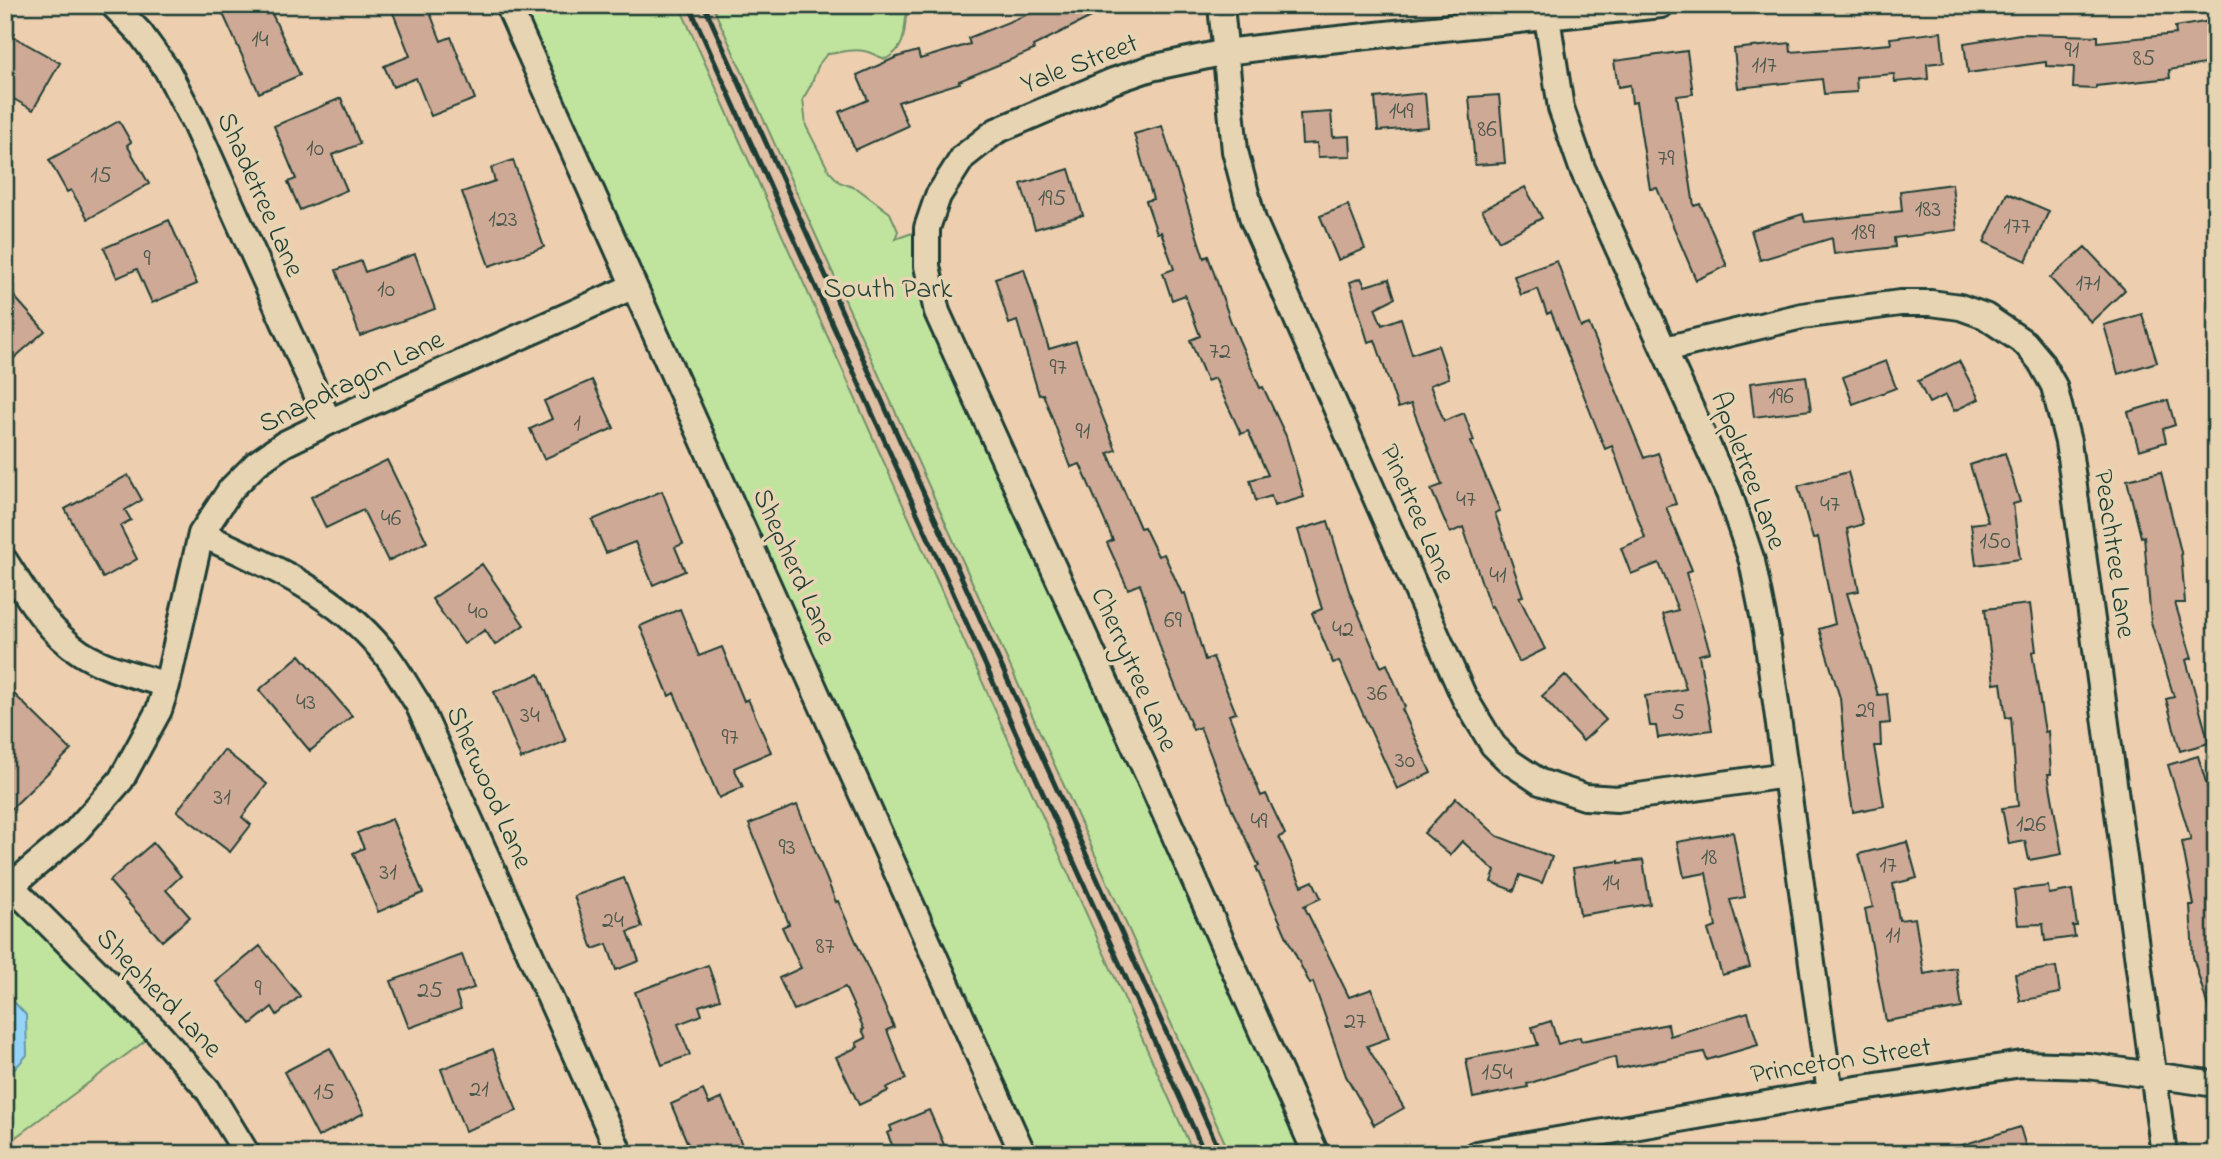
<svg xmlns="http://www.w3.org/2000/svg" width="2221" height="1159" font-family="'Indie Flower',sans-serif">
	<rect width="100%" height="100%" fill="#edcfb0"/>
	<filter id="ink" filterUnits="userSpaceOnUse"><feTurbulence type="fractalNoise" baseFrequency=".0143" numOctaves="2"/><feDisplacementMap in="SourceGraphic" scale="14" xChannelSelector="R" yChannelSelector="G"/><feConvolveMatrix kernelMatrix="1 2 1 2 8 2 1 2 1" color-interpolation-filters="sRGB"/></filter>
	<g filter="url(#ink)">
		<!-- built -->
		<path fill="#e0c1a6" d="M679 5H712L1230 1154H1194Z"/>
		<!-- green -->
		<path fill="#c0e49e" stroke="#709069" stroke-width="2" d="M509 5H679L1194 1154H1023Z
			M712 5H909C901 27 911 45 886 59 878 57 871 52 864 51 852 48 839 53 827 54L819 64 811 85 803 99 806 126 829 171 839 182 858 189 890 213 898 231 895 239 927 228V266L1316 1154H1230Z
			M5 891 157 1032 5 1145Z"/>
		<!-- water -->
		<path fill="#96d4f7" stroke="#6698a9" stroke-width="2" d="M6 993 26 1015 27 1055 5 1080Z"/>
		<!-- building -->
		<path fill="#cea995" stroke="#1f3d34" stroke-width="2" d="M219 5H268L300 75 259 93Z
			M390 5H427L441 41 451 37 475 99 431 116 416 78 393 87 384 66 410 56Z
			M1027 5H1115L1033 46 1034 50 959 81 960 83 898 102 908 126 855 150 839 112 868 100 857 75 897 57 918 51 920 59 970 44 968 38 1031 13Z
			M2216 20V62L2169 70 2170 78 2096 86V89L2073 88 2074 67 2046 66V62L1968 73 1964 43 2020 34 2098 36V42L2176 34 2175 27Z
			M5 32 60 63 33 110 5 94Z
			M1941 32 1944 62 1927 64 1928 79 1895 82 1894 74 1856 77 1857 92 1824 94 1822 79 1738 88 1734 49 1790 43 1791 52 1891 44 1890 38Z
			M1687 51 1693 94 1677 96 1694 206 1700 204 1727 266 1696 280 1657 188 1650 189 1636 102 1632 103 1630 85 1618 87 1614 61Z
			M1425 93 1428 127 1378 131 1375 98Z
			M1499 95 1505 163 1475 165 1469 97Z
			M341 98 360 144 332 155 347 190 300 210 288 182 296 179 274 126Z
			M1331 112 1333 137 1350 136 1351 156 1318 157 1317 143 1302 144 1300 114Z
			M119 121 131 142 127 145 149 184 88 219 71 190 67 192 49 160Z
			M1162 126 1204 258 1208 256 1231 322 1260 388 1263 387 1286 436 1304 497 1274 506 1271 496 1256 501 1250 480 1268 475 1248 431 1241 434 1215 378 1207 381 1190 340 1200 336 1185 295 1172 300 1163 273 1174 269 1161 232 1157 233 1146 201 1153 199 1134 134Z
			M513 160 544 247 489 266 462 192 495 181 491 168Z
			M1069 169 1083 215 1035 229 1021 184Z
			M1952 184 1957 230 1894 238 1895 247 1834 254 1832 238 1760 260 1751 230 1803 214 1805 222 1902 211 1900 191Z
			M1525 187 1542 218 1499 241 1482 210Z
			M2007 193 2049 211 2026 261 1984 242Z
			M1348 205 1365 249 1338 260 1320 216Z
			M169 220 197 284 152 303 137 269 117 278 104 248Z
			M2085 247 2125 290 2091 322 2050 278Z
			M415 254 435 309 360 336 336 270 361 261 365 272Z
			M1557 261 1581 327 1589 324 1644 458 1658 453 1676 504 1666 507 1692 570 1686 573 1710 652 1699 655 1712 730 1658 738 1656 726H1650L1645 696 1686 689 1663 614 1678 610 1659 563 1631 574 1621 548 1645 538 1612 446 1605 449 1551 312 1547 314 1538 289 1521 295 1514 276Z
			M1024 269 1049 349 1076 341 1089 382 1116 450 1108 453 1140 528 1144 527 1158 556 1164 554 1182 594 1185 593 1205 660 1213 657 1236 713 1229 715 1261 796 1266 794 1285 834 1279 837 1302 886 1313 881 1321 898 1304 906 1349 997 1372 989 1389 1038 1367 1046 1404 1108 1374 1125 1346 1076 1313 982 1310 984 1289 942 1256 867 1259 866 1232 810 1200 727 1193 730 1163 656 1140 584 1128 589 1107 543 1113 540 1080 464 1071 467 1043 394 1039 395 1017 321 1009 324 995 278Z
			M1361 278 1365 286 1389 279 1395 298 1375 308 1382 325 1401 318 1412 354 1438 345 1449 378 1430 385 1444 421 1464 413 1474 441 1471 442 1500 511 1495 513 1523 596 1519 597 1545 649 1519 662 1492 606 1490 607 1463 527 1450 533 1431 489 1442 485 1411 404 1398 408 1375 340 1368 342 1350 282Z
			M5 286 45 331 5 366Z
			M2142 314 2157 362 2118 374 2104 325Z
			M1886 361 1896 388 1853 404 1843 377Z
			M1959 361 1979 399 1954 411 1946 395 1929 403 1918 381Z
			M1806 376 1811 410 1754 417 1750 383Z
			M592 380 614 428 544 459 530 429 552 419 544 401Z
			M2168 400 2175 425 2163 429 2166 442 2139 450 2128 412Z
			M2005 453 2020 502 2013 504 2020 559 1976 565 1971 524 1988 522 1970 465Z
			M387 460 427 542 388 561 363 510 326 528 311 497Z
			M1848 472 1863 524 1847 529 1859 591 1847 593 1878 695 1887 694 1890 723 1880 724 1881 746H1874L1884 806 1853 812 1847 775 1840 698 1819 629 1835 624 1818 537 1813 539 1798 486Z
			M2161 472 2181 552 2185 603H2175L2192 658 2186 660 2209 743 2180 751 2166 699 2174 697 2151 622 2144 536 2141 537 2127 480Z
			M128 475 142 500 125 510 131 520 120 526 137 559 103 578 65 509Z
			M662 491 683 544 675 547 685 571 653 585 635 542 606 553 592 520Z
			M1328 521 1349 591 1381 667 1387 664 1405 707 1402 709 1431 773 1397 789 1339 661 1333 663 1312 613 1322 609 1298 530Z
			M482 564 524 625 495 645 485 630 464 644 432 599Z
			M2030 604 2036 651 2032 652 2045 732 2048 731 2051 774H2048L2062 854 2029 860 2025 841 2009 844 2002 808 2018 806 2011 717 2006 718 2001 683 1994 684 1985 609Z
			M680 609 699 656 722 647 744 701 748 699 771 752 734 768 743 787 719 798 674 693 669 696 640 626Z
			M300 655 352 716 310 751 259 690Z
			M539 674 566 741 521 759 494 692Z
			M1565 675 1606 720 1583 741 1542 696Z
			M5 685 71 750 5 815Z
			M224 750 267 784 242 817 251 825 230 852 177 811Z
			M2198 756 2216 815V1016L2211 1017 2193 957 2190 905H2194L2182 842 2191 840 2168 765Z
			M1456 798 1497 836 1552 857 1542 883 1520 875 1514 891 1491 882 1495 871 1462 841 1450 855 1424 833Z
			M797 805 836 902 838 901 894 1027 887 1030 906 1079 886 1088 888 1091 859 1105 836 1057 858 1047 856 1043 866 1038 862 1030 864 1029 845 987 794 1010 779 978 801 968 782 927 789 924 749 824Z
			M392 819 423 893 378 912 353 853 364 848 357 833Z
			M1733 832 1745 897 1730 900 1750 967 1722 975 1708 930 1716 927 1706 873 1684 877 1677 842Z
			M1907 842 1917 878 1893 884 1899 920 1915 918 1924 974 1956 968 1962 1008 1886 1021 1865 909 1873 907 1859 854Z
			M153 843 181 876 166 890 190 917 162 941 109 881Z
			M1643 860 1650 904 1580 915 1573 868 1619 861V863Z
			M624 878 642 927 628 932 639 961 616 970 607 944 593 949 574 896Z
			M2048 886 2049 894 2072 890 2077 926H2073L2075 937 2045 941 2043 924 2018 925 2014 890Z
			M260 946 300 996 277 1015 272 1007 251 1024 216 982Z
			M462 955 474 988 456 994 461 1009 409 1028 391 981Z
			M708 965 720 999 699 1006 702 1015 678 1024 690 1055 662 1065 635 992Z
			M2056 967 2060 993 2020 1001 2015 974Z
			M1748 1012 1758 1045 1707 1060 1704 1052 1617 1069 1615 1057 1527 1084 1528 1087 1473 1098 1466 1059 1538 1045 1532 1027 1551 1021 1558 1044 1580 1037 1581 1041 1668 1024 1670 1036Z
			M330 1048 364 1113 318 1137 284 1072Z
			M493 1049 517 1111 465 1131 441 1069Z
			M703 1090 709 1104 722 1098 746 1154H692L671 1104Z
			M929 1110 948 1154H896L887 1133 892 1131 890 1126Z
			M2020 1127 2028 1154H1951L1950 1149Z"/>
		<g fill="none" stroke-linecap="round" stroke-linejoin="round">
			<defs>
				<path id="street" d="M113 5 140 33 167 70 194 122 329 422
					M508 5 1023 1154
					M1221 5 1235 151 1253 220 1464 697 1493 745 1510 762 1540 782 1585 797 1617 799 1786 775
					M1547 17 1561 108 1582 168 1729 493 1752 561 1766 631 1830 1093
					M1665 349 1802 316 1900 303H1931L1960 307 1985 316 2025 343 2040 361 2054 386 2068 442 2164 1154
					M201 534C266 564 336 593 382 650 396 666 406 686 418 704L620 1154
					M5 561C26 594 47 631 81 653 106 669 139 676 167 685
					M11 886 157 1032 208 1090 247 1154
					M5 891 75 832 121 780 159 710 167 685 201 534 231 489 257 463 284 444 329 422 634 286
					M1316 1154 1151 782 937 312 927 266V228L938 196 963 157 996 131 1113 81 1151 68 1226 52 1282 45 1661 5
					M1477 1154 1830 1093 2022 1064 2088 1066 2216 1084"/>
			</defs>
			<!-- street casing -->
			<use href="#street" stroke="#1f3d34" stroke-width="30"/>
			<!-- street -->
			<use href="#street" stroke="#e7d4b2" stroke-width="24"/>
			<!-- rail -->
			<path stroke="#1f3d34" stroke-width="5" d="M689 5 1205 1154
				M704 5 1221 1154"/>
		</g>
	</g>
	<g text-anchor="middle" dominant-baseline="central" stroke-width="7" stroke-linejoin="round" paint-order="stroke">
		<!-- number labels -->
		<g font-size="24" fill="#4b584c">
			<text x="260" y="40">14</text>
			<text x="2072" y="51">91</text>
			<text x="2144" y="59">85</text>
			<text x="1764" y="66">117</text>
			<text x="1401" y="112">149</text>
			<text x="1487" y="130">86</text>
			<text x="315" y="149">10</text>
			<text x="1666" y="159">79</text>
			<text x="101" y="176">15</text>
			<text x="1052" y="199">195</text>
			<text x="1928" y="210">183</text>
			<text x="503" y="220">123</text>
			<text x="2017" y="227">177</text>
			<text x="1863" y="233">189</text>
			<text x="147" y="259">9</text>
			<text x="2088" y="284">171</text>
			<text x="386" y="290">10</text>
			<text x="1220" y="352">72</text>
			<text x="1058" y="368">97</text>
			<text x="1781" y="397">196</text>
			<text x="577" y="424">1</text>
			<text x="1083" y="432">91</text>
			<text x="1466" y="500">47</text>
			<text x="1830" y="505">47</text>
			<text x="391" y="519">46</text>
			<text x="1995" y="542">150</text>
			<text x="1498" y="576">41</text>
			<text x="478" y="612">40</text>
			<text x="1173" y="621">69</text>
			<text x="1343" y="630">42</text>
			<text x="1377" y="694">36</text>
			<text x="306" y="703">43</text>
			<text x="1865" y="711">29</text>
			<text x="1678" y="713">5</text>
			<text x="530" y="716">34</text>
			<text x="730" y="738">97</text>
			<text x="1405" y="761">30</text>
			<text x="222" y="798">31</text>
			<text x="1259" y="822">49</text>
			<text x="2031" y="825">126</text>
			<text x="787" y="848">93</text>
			<text x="1709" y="858">18</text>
			<text x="1888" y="866">17</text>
			<text x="388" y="873">31</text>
			<text x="1611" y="884">14</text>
			<text x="613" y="921">24</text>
			<text x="1893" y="936">11</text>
			<text x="825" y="947">87</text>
			<text x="258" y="989">9</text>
			<text x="430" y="991">25</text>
			<text x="1355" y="1022">27</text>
			<text x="1497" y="1073">154</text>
			<text x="479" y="1090">21</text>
			<text x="324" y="1093">15</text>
		</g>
		<!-- street labels -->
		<g font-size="28" fill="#1f3d34" stroke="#e7d4b2">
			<text transform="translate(1080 65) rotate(-21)">Yale Street</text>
			<text transform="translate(259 195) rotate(66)">Shadetree Lane</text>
			<text transform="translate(352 383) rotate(-26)">Snapdragon Lane</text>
			<text transform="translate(1747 471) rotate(69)">Appletree Lane</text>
			<text transform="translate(1416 514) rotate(66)">Pinetree Lane</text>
			<text transform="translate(2113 554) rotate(82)">Peachtree Lane</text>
			<text transform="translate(793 567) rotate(66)">Shepherd Lane</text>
			<text transform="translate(1133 670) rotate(66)">Cherrytree Lane</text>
			<text transform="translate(488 788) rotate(66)">Sherwood Lane</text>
			<text transform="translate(158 994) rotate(46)">Shepherd Lane</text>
			<text transform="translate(1841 1062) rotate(-9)">Princeton Street</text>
		</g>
		<!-- park labels -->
		<g font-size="28" fill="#274539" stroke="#e7d4b2">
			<text x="888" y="290">South Park</text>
		</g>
	</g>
	<!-- margin -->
	<rect width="2221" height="1159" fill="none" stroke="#e7d4b2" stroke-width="28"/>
	<rect x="14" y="14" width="2193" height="1131" fill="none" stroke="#1f3d34" stroke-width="2.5" filter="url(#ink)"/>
</svg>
